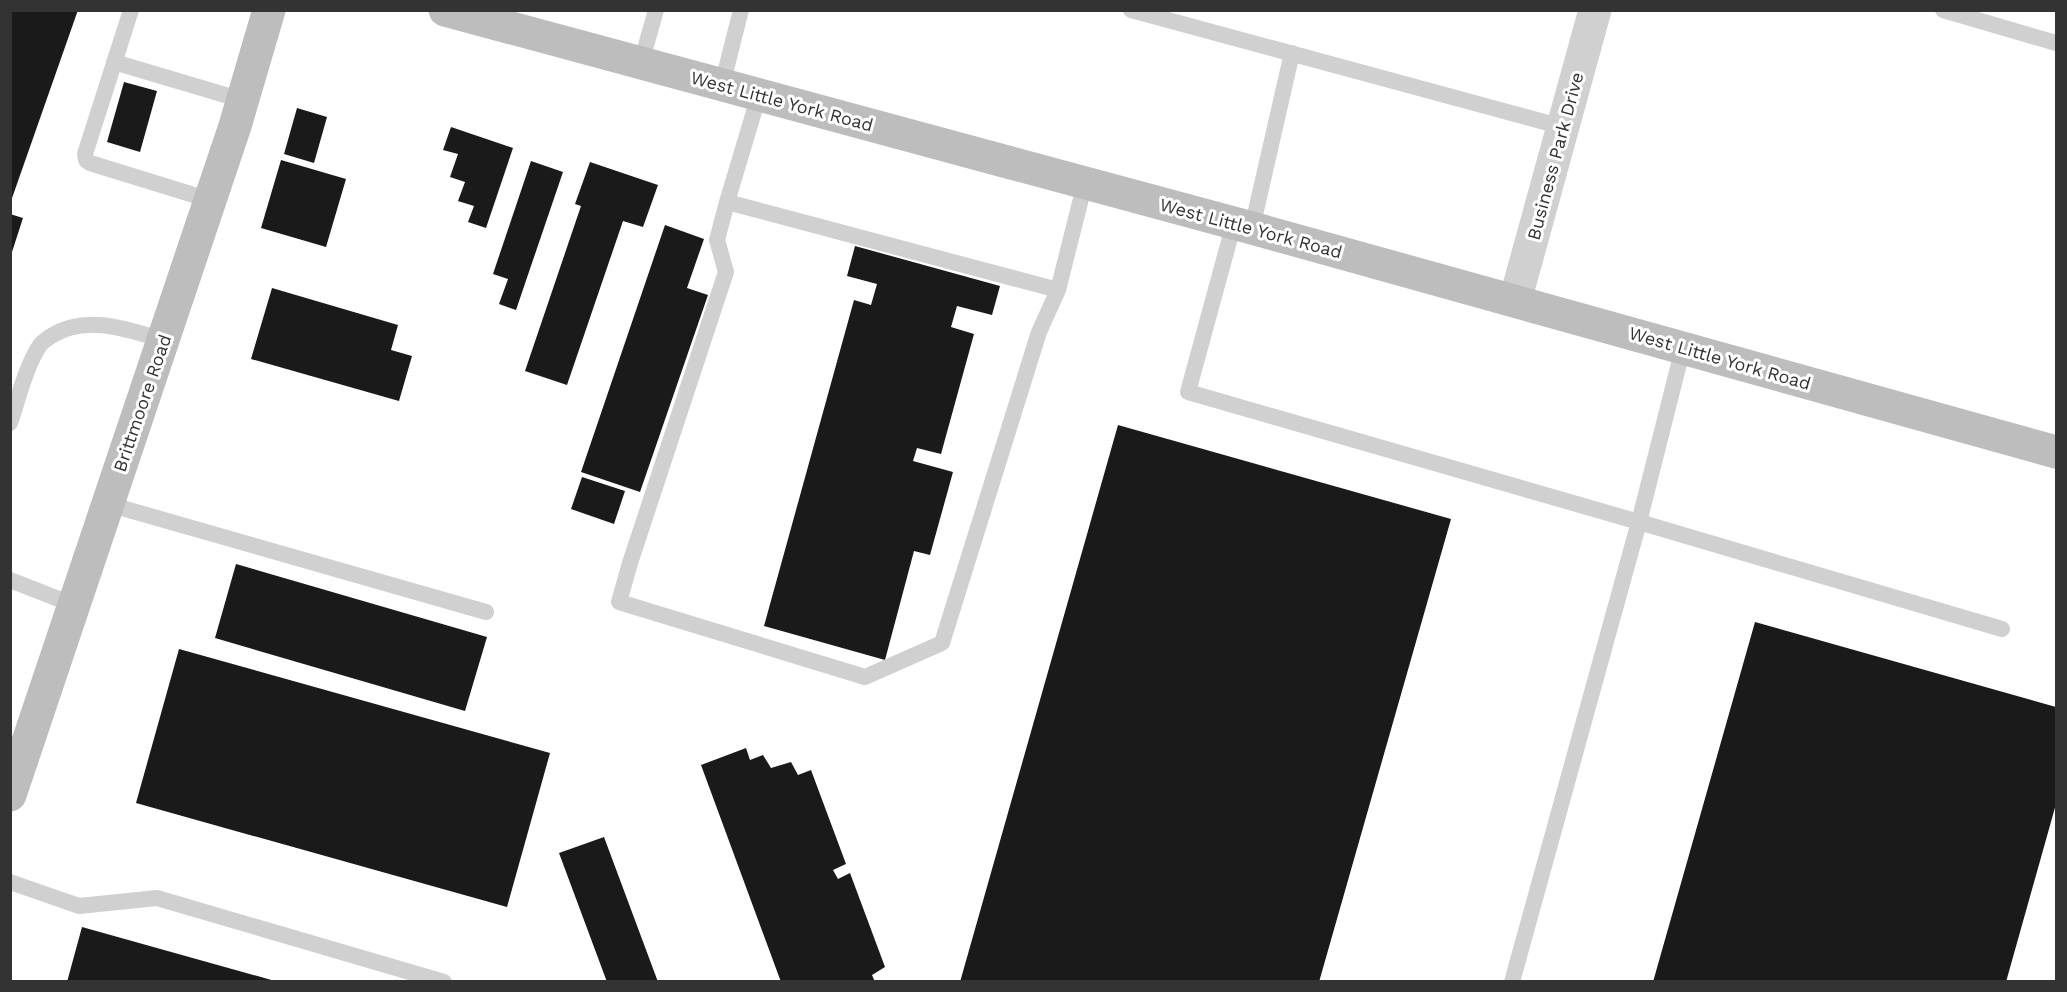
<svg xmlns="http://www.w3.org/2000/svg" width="2067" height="992" font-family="'Work Sans',sans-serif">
	<rect width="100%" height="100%" fill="#fff"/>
	<!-- building -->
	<path fill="#1a1a1a" d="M10 10H78L11 201H10Z
		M124 82 157 91 140 152 107 142Z
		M297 108 327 117 314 163 284 154Z
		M451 127 513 148 486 228 468 222 474 206 458 201 465 182 450 177 458 154 443 150Z
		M281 160 346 179 326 247 261 228Z
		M531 161 563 172 516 310 499 304 508 279 493 274Z
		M590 162 658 185 643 227 623 221 567 385 525 371 581 206 575 204Z
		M10 214 23 218 11 255H10Z
		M665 225 704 239 687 288 708 295 640 492 581 472Z
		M855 246 1000 286 992 315 957 306 951 327 974 334 941 454 917 448 913 461 953 472 930 555 914 551 885 660 764 626 854 300 871 305 877 284 847 276Z
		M272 288 398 325 391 350 412 356 399 401 251 359Z
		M1118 425 1451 519 1319 982H960Z
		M582 477 625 491 614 524 571 509Z
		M236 564 487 637 465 711 215 638Z
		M1755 622 2056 707V804L2006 982H1653Z
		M179 649 550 753 507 907 136 803Z
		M746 748 750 760 763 755 771 768 791 762 798 775 811 770 846 864 833 870 838 879 850 873 885 967 872 975 875 982H781L701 765Z
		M604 837 658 982H607L559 853Z
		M82 927 275 981V982H67Z"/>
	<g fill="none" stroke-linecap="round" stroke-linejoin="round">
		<!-- lane -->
		<path stroke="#d0d0d0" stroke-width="16" d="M131 10 85 154 86 160 90 163 210 200
			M1131 10 1563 127
			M1943 10 2056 43
			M114 62 242 100
			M641 63 656 10
			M722 85 741 10
			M759 95 727 202 1058 290 1085 183
			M727 202 717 240 726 272 630 563 619 602 865 677 942 643 1039 332 1058 290
			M1234 223 1188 392 1639 522 1512 982
			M1252 228 1292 53
			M1683 348 1639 522 2002 629
			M10 423C19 397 25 368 40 345 43 341 47 339 51 336 86 314 127 329 163 340
			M108 504 486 612
			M10 580 74 605
			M10 882 79 906 157 898 444 982"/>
		<!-- street -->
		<path stroke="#d0d0d0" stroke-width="33" d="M1515 301 1595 10"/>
		<!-- secondary -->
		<path stroke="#bdbdbd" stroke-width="33" d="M445 10 1252 228 2056 452
			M10 795 235 126 269 10"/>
	</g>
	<g text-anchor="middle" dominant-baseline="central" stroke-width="6" stroke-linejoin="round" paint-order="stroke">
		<!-- street labels -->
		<g font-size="18" fill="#333" stroke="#fff">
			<text transform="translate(782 101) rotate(15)">West Little York Road</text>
			<text transform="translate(1555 156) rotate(-75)">Business Park Drive</text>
			<text transform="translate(1251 228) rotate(15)">West Little York Road</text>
			<text transform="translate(1720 358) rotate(16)">West Little York Road</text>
			<text transform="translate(142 403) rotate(-71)">Brittmoore Road</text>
		</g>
	</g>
	<!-- border -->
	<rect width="2067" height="992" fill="none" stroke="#333333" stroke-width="24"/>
</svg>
